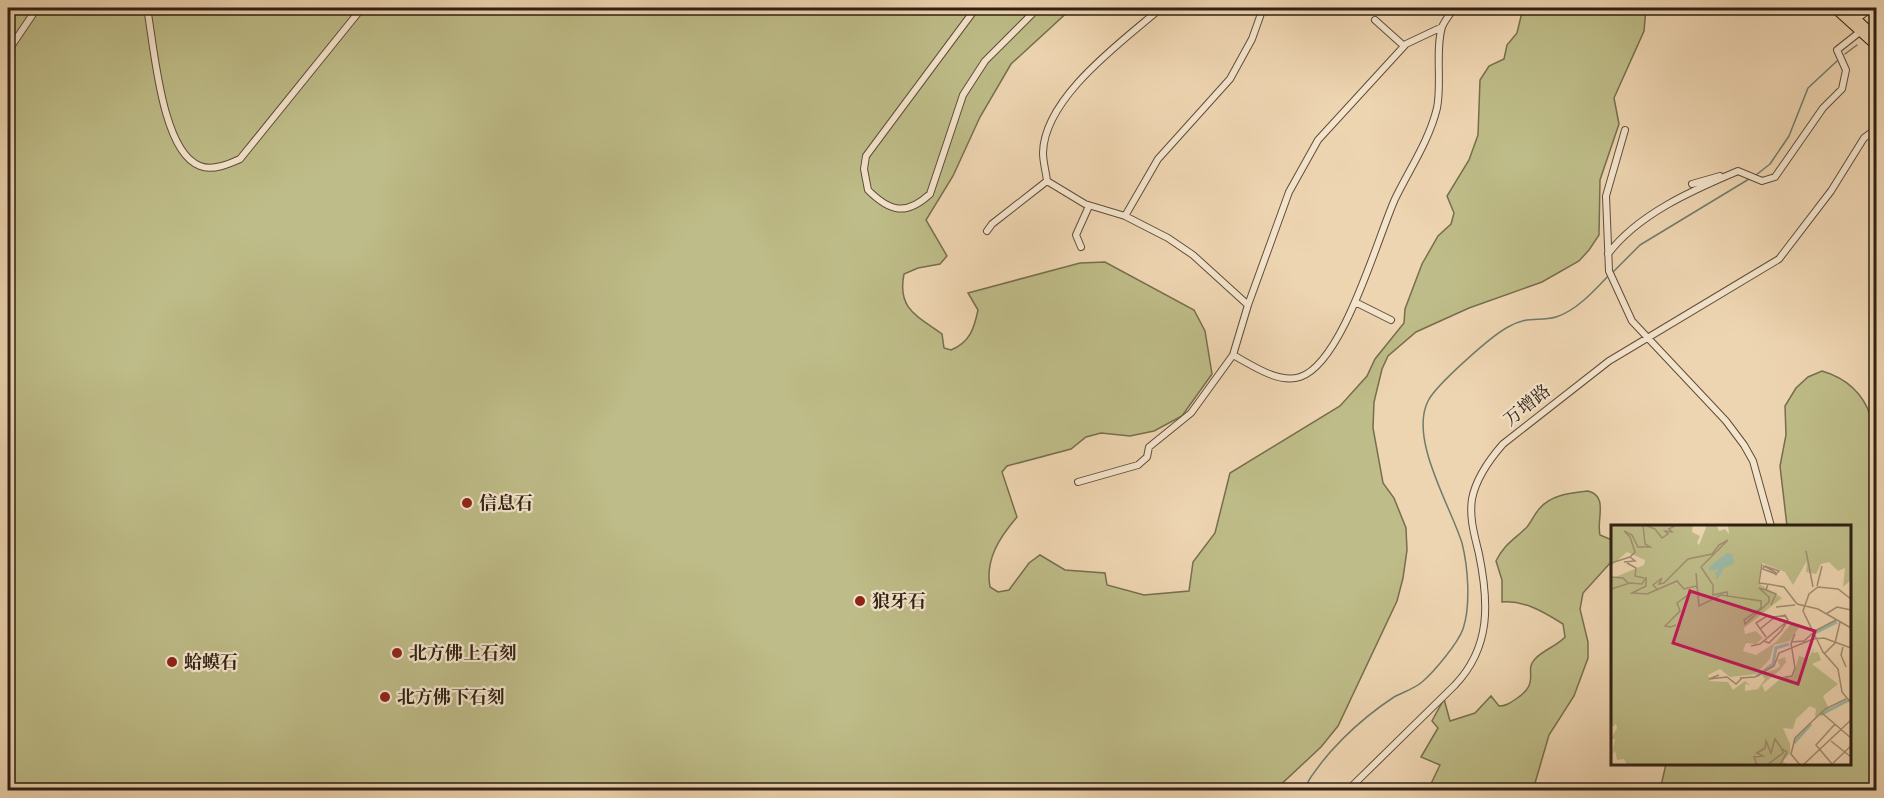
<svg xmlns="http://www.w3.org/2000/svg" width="1884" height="798" font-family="'Libre Caslon Text','Noto Serif SC',serif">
	<rect width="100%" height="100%" fill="#eed5b1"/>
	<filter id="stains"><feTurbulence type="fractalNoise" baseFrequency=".00333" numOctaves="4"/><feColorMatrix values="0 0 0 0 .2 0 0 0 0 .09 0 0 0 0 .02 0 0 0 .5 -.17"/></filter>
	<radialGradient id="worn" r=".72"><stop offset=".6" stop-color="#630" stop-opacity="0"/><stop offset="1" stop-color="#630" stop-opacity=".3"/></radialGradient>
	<!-- green -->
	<path fill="#bebc88" stroke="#766e4e" stroke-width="1.5" d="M8 8H1072L1011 64 980 117 953 176 926 220 947 256 940 264 918 268 904 274C897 309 917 316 942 334L944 348 951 350C970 342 974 329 978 310L968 293 1080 263 1105 262 1194 310 1205 331 1212 374 1182 416 1154 431 1130 436 1101 433 1086 437 1071 449 1007 466 1002 472 1017 517C999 538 985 560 990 587L998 592 1009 590 1029 563 1040 555 1065 570 1105 573 1107 585 1144 595 1189 591 1193 562 1215 533 1230 473 1340 406 1367 376 1375 359 1404 323 1405 309 1422 264 1438 236 1451 224 1454 213 1447 196 1469 160 1478 135 1480 80 1489 66 1504 59 1507 45 1517 33 1523 8H1646L1644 31 1614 98 1619 124 1600 180 1599 235 1589 250 1579 261 1542 282 1469 308 1416 332 1388 356 1382 369 1374 402 1373 428 1383 483 1394 498 1406 528 1407 550 1403 578 1397 601 1338 726 1321 747 1275 790H8Z
		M1822 371C1846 378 1863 393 1871 417L1876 418V790H1660L1666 764H1850V526H1787L1780 466 1786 435 1785 406 1796 388 1808 377Z
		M1588 491C1609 496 1596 520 1600 535L1612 540V561L1583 593 1580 609 1588 642V658L1574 696 1549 735 1533 790H1428L1440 765 1421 757 1438 728 1432 721 1444 699 1450 721 1475 713 1491 696 1499 706C1506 706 1510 703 1516 699 1542 682 1523 671 1535 659 1543 650 1557 646 1565 637L1563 624C1544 612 1524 600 1502 602V580L1496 561C1504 544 1515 539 1527 527 1532 521 1535 513 1540 508 1552 494 1572 493 1588 491Z"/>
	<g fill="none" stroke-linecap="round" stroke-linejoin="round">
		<!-- stream -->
		<path stroke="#707c6b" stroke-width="1.5" d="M1845 54 1857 45
			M1756 175 1770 164 1789 136 1808 88 1837 61
			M1613 272 1640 245 1749 179
			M1303 790C1323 754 1359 720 1394 697 1403 692 1414 689 1422 682 1434 672 1458 643 1463 629 1471 605 1468 567 1462 543 1450 505 1409 439 1428 401 1436 385 1491 336 1508 327 1528 315 1539 322 1556 317 1576 311 1595 290 1609 275"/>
		<defs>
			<path id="minor" d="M147 8C154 44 161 152 200 166 213 171 229 164 240 159L362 8
				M976 8 866 156 864 169 868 190C890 212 906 216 930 194L963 95 985 61 1038 8
				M1161 8C1123 41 1044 97 1043 153 1043 162 1046 172 1047 181L1085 204 1125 216 1168 238 1193 255 1248 305
				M1857 19 1871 8
				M1375 20 1404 46
				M8 51 33 14 28 8
				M1625 130 1606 196 1609 271 1632 321 1726 421 1744 445 1753 461 1771 526
				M1692 184 1720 176
				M1125 216 1158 159 1230 79 1252 39 1263 8
				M987 231 992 224 1047 181
				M1081 247 1076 235 1089 206
				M1608 254C1638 214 1693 190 1738 171L1762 181 1775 177 1823 108 1842 89 1846 70 1837 50 1861 31
				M1355 302 1391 320
				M1233 355C1252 365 1278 384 1300 377 1343 363 1377 239 1395 199 1409 170 1429 141 1437 108 1442 84 1435 50 1442 27 1445 20 1451 13 1454 8
				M1078 482 1138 465 1147 457 1149 447 1191 413 1233 355 1248 305 1289 192 1318 140 1406 44 1442 27
				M1348 790 1455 685C1491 647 1489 603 1479 554 1475 537 1469 518 1472 499 1476 478 1489 460 1503 444L1609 361 1779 259 1831 191 1864 138 1876 129"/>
			<path id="major" d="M1834 8 1876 46
				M1845 8 1876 37"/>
		</defs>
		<!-- minor casing -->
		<use href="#minor" stroke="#5f4d3a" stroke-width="8"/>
		<!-- major casing -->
		<use href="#major" stroke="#2f2013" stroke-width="10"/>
		<!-- minor -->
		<use href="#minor" stroke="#f4e4cc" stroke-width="6"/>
		<!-- major -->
		<use href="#major" stroke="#eed5b1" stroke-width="8"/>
	</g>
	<!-- markers -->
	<g fill="#8f2418" stroke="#f4e4cc" stroke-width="2">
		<circle cx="467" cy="503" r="6"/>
		<circle cx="860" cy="601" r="6"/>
		<circle cx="397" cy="653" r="6"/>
		<circle cx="172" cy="662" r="6"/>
		<circle cx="385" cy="697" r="6"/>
	</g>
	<g text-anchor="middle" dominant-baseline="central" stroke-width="4.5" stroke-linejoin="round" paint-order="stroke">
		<!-- street labels -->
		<g font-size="18" fill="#2f2013" stroke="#f4e4cc">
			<text transform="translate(1527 405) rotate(-39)">万增路</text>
		</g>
		<!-- poi labels -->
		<g font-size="18" font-weight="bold" fill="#2f2013" stroke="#f4e4cc" text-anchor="start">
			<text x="479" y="503">信息石</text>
			<text x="872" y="601">狼牙石</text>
			<text x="409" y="653">北方佛上石刻</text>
			<text x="184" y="662">蛤蟆石</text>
			<text x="397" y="697">北方佛下石刻</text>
		</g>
	</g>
	<!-- overview -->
	<g transform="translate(1611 525)">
		<rect width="240" height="240" fill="#eed5b1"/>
		<path d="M0 0H82L81 7 89 11 86 18 88 20 96 0H106L108 6 114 4 118 9 117 0H240V55L232 62 234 43 227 46 218 37 210 39 205 49 195 47 196 36 182 60 174 47 151 38 147 58 171 73 133 103 134 109 145 106 152 113 145 119 135 118 132 126 145 130 165 117 180 99 189 101 179 116 163 120 159 134 145 149 119 152 109 144 97 150 99 156 117 157 122 165 134 156 139 160 134 159V166L147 164 154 154 150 149 165 144 169 141 166 135 174 132 175 137 169 145 151 160 154 167 173 151 182 152 188 131 197 134 203 123 202 128 207 127 210 135 201 139 227 159 212 171 218 184 204 192 205 184 199 181 185 194 182 204 172 203 179 219V228L172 236 176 240H16L13 234 6 235 4 226 1 229 4 214H0L6 203 5 199 0 203V54L33 40 34 35 16 27 0 41Z" fill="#bebc88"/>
		<path d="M116 28 121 29 123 39 113 43 106 55 104 48 108 44 98 46V42Z" fill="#9bb9a6"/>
		<path fill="none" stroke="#9bb9a6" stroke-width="3" d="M204 108 226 97M146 151 162 139 165 123 178 119M209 190 240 174M183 218 200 199"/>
		<path fill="none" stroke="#a28d72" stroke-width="1.5" d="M34 0 44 4 51 13 57 9 54 6 61 7 58 4 65 0M195 26 202 62M13 37 24 36 19 32 24 27 19 12 13 6 21 10 27 22H39L34 19 32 0M0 38 19 32M16 38 25 43 24 51 33 53M151 39 148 58 156 59M153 41 164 47 165 49 152 44ZM154 41 168 46 164 50M85 48 88 81 110 70 150 76V83L133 95 134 99 158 77V72L148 63 155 65 157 59 173 62 186 79M0 52 12 53 18 59M35 52V61L21 68 36 69 66 56 73 64 85 61 87 65M206 61 211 41M0 64 19 58 31 59 35 52M47 65 42 60 51 53 48 59 53 58 77 34 101 29 108 20 117 15 90 42 102 60V70L116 67 117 72M155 65 165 69 160 80M240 74 227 64 207 62 198 69 192 86 212 127 227 144 231 167 240 178M186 79 207 84 240 103M165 82 184 80M215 89 226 82 240 85M65 100 59 102 54 101 69 86 66 78 81 67 78 65M149 104 164 92 175 90M202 107 225 95M155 112 145 98 156 91 164 92M153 116 158 118 170 106 177 95 174 90M180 117 193 116 202 108M140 121 149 119 174 98M232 122 230 130 235 142M213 129 224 118 229 97M108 150 98 154 116 152 125 159 131 153M174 152 181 151 184 143 180 118 184 109M129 153 144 152 163 141 168 128 202 114 213 113 240 123M211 188 240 213M220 216 240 232M222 238 240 221M146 240 143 232 152 231 146 228 154 223 155 216 160 228 164 214 171 224M156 240 172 228 171 224 176 227 169 240M189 240 180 229 184 213 214 184 235 174M192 240 240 195M222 240 205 220 224 199"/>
		<path fill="#c2185b" fill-opacity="0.15" stroke="#c2185b" stroke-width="3" d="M79 66 204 106 187 159 62 118Z"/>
		<rect width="240" height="240" fill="none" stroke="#2f2013" stroke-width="3"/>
	</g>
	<!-- margin -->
	<rect width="1884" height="798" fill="none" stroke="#eed5b1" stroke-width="30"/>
	<rect x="9" y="9" width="1866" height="780" fill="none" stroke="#2f2013" stroke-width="3"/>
	<rect x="15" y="15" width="1854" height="768" fill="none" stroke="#2f2013" stroke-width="1.5"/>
	<rect width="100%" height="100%" filter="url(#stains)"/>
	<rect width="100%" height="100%" fill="url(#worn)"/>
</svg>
